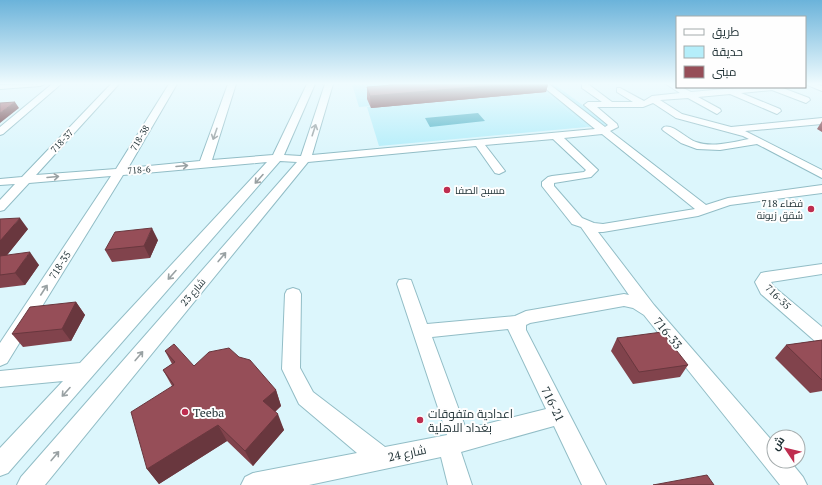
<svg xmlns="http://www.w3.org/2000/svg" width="822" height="485" font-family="'PT Serif',Cairo,serif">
	<rect width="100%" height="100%" fill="#dcf6fc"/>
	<!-- built -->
	<path fill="#b8effb" d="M352 84H554L611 126 587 127 546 92 359 107Z"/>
	<!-- green -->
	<path fill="#b5eefa" d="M546 92 587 127 379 146 367 107Z"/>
	<!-- water -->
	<path fill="#50b2c6" d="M478 113 485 121 430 127 425 118Z"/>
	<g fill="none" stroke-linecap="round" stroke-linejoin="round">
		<defs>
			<path id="minor" d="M44 84 40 86 0 89V85Z
				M52 84H61L3 134 0 135V127Z
				M111 84H119L36 175 116 169 169 84H177L128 168 200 161 228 84H236L212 160 273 155 307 84H315L284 155 301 156 325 84H333L312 155 595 129 540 84H549L605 127 608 125 584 105 588 102H602L582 88V84H588L612 102H633L617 92V88H620L644 101 652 96 680 93 666 84H676L677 87H681L691 92 748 87H780L809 98 810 100 806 103 772 90 741 93 780 109 781 111 777 114 730 94 698 97 720 109 721 111 717 114 688 98 660 100 682 114 731 127 822 118V124L745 131 822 170V178L757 144 720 150 697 149 681 143 664 131 662 129 664 127C674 124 686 139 696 142 712 148 733 142 749 139L743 136 676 118 653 103 643 107H597L617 124 618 127 610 131 706 205 728 198 822 185V193L730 205 698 216 603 232H598L654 305 774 443V461H790L803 477 807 485H780L644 315 633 308 624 306 530 323 526 325V330L606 485H582L554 426 461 452 472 485H448L441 457 309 485H241L245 477 253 473 357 453 299 404 282 369 285 294 287 290 293 288 299 290 301 294 300 368 313 392 385 447 447 435 397 284 399 280 405 279 411 280 427 324 515 316 526 311 624 294 629 295 581 227 572 224 542 186V182L548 177 552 176 584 172 586 170 553 139 485 145 505 171 499 174 495 173 476 146 308 162 45 485H17L21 477 297 162 280 161 8 473 0 476V448L63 381 0 387V371L80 363 267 162 123 175 7 363 0 366V343L111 176 29 183 4 210 0 211V200L15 184 0 185V179L22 177ZM602 134 695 209 603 224 594 223 582 218 554 186V183L591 177 598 170 564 138ZM508 329 546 409 466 429 432 337Z
				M805 84H816L822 86V91Z
				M822 264V274L771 282 773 286 822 327V344L816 342 761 294 755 282 761 273 766 272Z"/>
		</defs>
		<!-- minor casing -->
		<use href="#minor" stroke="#92bdc6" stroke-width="2"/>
		<!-- minor -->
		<use href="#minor" fill="#fff" fill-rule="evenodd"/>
	</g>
	<!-- wall -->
	<path fill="#81434c" d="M388 84H548L546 92 371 108 367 99V87L389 85Z
		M822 121V132L817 129Z
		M0 219 28 229 7 255 39 265 25 285 0 288Z
		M158 240 150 258 112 262 105 250Z
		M76 302 85 315 71 341 23 347 12 334Z
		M617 338 688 365 680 377 633 384 611 351Z
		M822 340V391L810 393 775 358 786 345Z
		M165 351 194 366 239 357 276 390 281 406 275 412 284 430 253 466 227 441 159 484 147 469 172 386 163 370 172 364Z"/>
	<!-- shaded-wall -->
	<path fill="#69373e" d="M509 84H548L546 92 371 108 370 96Z
		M15 102 19 108 0 123V113Z
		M20 218 28 229 0 264V241Z
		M152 228 158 240 150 258 144 246Z
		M30 252 39 265 25 285 15 273Z
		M76 302 85 315 71 341 62 329Z
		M276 390 281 406 269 417 263 401Z
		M278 414 284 430 253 466 245 451Z
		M218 425 227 441 159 484 147 469Z"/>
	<!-- building -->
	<path fill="#964e58" stroke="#69373e" d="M394 84H509L370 96 367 87 394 85Z
		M15 102 0 113V103Z
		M20 218 0 241V219Z
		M152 228 144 246 105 250 115 232Z
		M30 252 15 273 0 275V256Z
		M76 302 62 329 12 334 30 307Z
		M662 332 688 365 639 372 617 338Z
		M822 340V380L786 345Z
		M174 344 194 366 209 352 229 348 239 357 250 360 276 390 263 401 278 414 245 451 218 425 147 469 131 412 174 385 163 370 175 362 165 351Z
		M707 475 714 485H653Z"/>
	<!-- one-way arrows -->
	<defs><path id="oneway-shaft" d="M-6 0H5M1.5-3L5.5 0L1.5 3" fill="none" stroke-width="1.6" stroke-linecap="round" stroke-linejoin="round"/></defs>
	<g stroke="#99a1a3">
		<use href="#oneway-shaft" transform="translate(314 130) rotate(-72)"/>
		<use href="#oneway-shaft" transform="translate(215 134) rotate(109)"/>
		<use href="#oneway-shaft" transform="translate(182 166) rotate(-5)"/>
		<use href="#oneway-shaft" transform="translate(53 177) rotate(-5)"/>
		<use href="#oneway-shaft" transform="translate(259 179) rotate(132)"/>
		<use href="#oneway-shaft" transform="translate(222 257) rotate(-50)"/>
		<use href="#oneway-shaft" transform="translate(172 275) rotate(132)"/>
		<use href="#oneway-shaft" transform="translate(44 290) rotate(-57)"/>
		<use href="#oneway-shaft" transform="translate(139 356) rotate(-50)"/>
		<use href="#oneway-shaft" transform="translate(66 392) rotate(132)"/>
		<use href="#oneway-shaft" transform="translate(55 456) rotate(-50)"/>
	</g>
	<!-- sky -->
	<linearGradient id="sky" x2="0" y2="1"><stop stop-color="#6bb3da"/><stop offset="0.55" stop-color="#effbfe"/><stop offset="1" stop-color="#effbfe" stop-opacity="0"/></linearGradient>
	<rect width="822" height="152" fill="url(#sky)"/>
	<!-- markers -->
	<g fill="#be2d4f" stroke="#fefefe" stroke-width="1.5">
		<circle cx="447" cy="190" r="4"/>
		<circle cx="811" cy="209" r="4"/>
		<circle cx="185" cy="412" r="4"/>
		<circle cx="420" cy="420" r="4"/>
	</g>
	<g text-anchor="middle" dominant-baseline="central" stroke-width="4" stroke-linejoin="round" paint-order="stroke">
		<!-- far-street labels -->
		<g font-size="9" fill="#1c2e32" stroke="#fefefe">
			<text transform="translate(140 138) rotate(-59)">718-38</text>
			<text transform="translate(62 141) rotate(-47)">718-37</text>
			<text transform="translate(139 170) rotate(-5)">718-6</text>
		</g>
		<!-- poi labels -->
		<g font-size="10" fill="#1c2e32" stroke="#fefefe" text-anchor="start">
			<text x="455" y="190">مسبح الصفا</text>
			<text x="803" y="203" text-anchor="end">فضاء 718<tspan x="803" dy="12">شقق زيونة</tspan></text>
		</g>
		<!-- street labels -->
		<g font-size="10" fill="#1c2e32" stroke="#fefefe">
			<text transform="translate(60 265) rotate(-57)">718-35</text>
			<text transform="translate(193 292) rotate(-50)">شارع 23</text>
			<text transform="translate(778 297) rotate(44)">716-35</text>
		</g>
		<!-- near-street labels -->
		<g font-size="12" fill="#1c2e32" stroke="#fefefe">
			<text transform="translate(668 333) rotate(50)">716-33</text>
			<text transform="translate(553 404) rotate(64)">716-21</text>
			<text transform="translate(407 453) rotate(-12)">شارع 24</text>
		</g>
		<!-- near-poi labels -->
		<g font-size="12" fill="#1c2e32" stroke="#fefefe" text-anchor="start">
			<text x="193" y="412">Teeba</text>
			<text x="428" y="413">اعدادية متفوقات<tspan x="428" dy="14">بغداد الاهلية</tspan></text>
		</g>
	</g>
	<!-- legend -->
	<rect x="676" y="16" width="130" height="72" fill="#fefefe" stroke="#a4abac"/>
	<rect x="684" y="29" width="20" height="6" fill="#ffffff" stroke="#a4abac"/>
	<text x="712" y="36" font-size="12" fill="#1c2e32">طريق</text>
	<rect x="684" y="46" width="20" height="12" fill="#b5eefa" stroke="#a4abac"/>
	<text x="712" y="56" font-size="12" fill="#1c2e32">حديقة</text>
	<rect x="684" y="66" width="20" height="12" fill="#964e58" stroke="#a4abac"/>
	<text x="712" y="76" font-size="12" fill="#1c2e32">مبنى</text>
	<!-- north arrow -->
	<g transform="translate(786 449) rotate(305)"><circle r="19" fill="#fefefe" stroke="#a4abac"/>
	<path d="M0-3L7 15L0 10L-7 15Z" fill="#be2d4f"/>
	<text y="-6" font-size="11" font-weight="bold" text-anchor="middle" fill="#1c2e32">ش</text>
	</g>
</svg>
